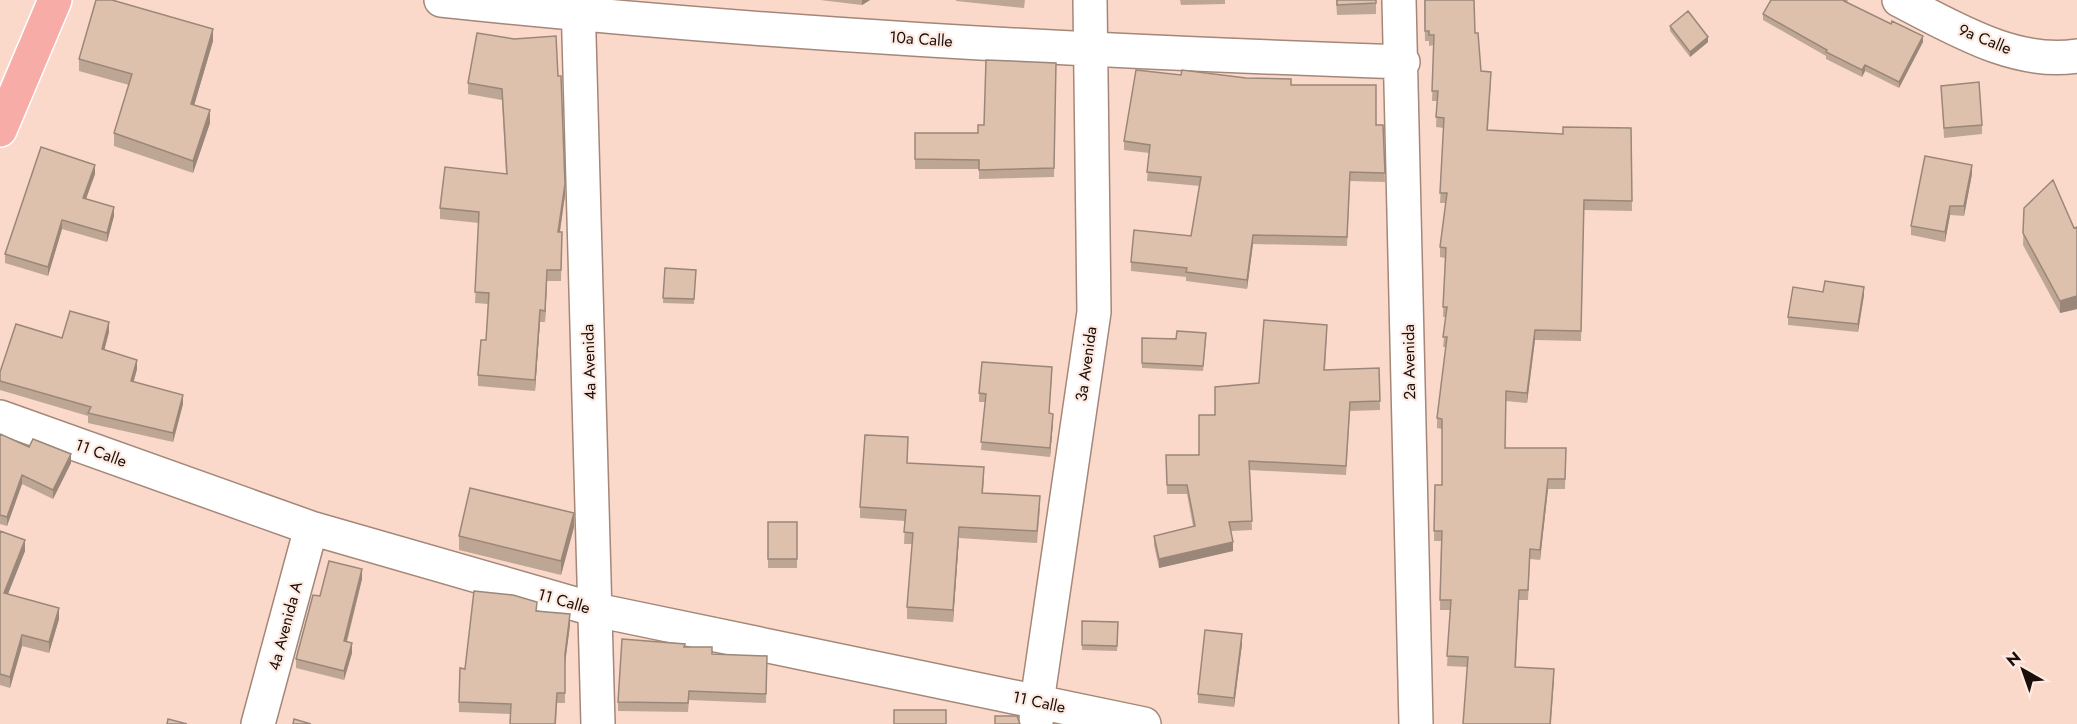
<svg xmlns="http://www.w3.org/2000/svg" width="2077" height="724" font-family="Jost,sans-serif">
	<rect width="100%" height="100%" fill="#fad9cb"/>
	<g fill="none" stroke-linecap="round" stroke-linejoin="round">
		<defs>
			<path id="minor" d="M441 0C761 34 1082 51 1403 62
				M578 0 598 724
				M1399 0 1416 724
				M1899 0C1952 27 2015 66 2077 56
				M0 417 311 528 596 610 1144 724
				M1036 723 1037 702 1094 312 1090 0
				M258 724 311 528"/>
			<path id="major" d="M0 130 55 0"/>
		</defs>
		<!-- minor casing -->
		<use href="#minor" stroke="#a48779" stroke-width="36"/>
		<!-- major casing -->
		<use href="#major" stroke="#fff" stroke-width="36"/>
		<!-- minor -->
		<use href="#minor" stroke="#fff" stroke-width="33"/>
		<!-- major -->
		<use href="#major" stroke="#f8aca7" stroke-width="33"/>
	</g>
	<!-- wall -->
	<path fill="#bea695" d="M820 0H870L862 5Z
		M956 0H1025L1024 8 956 1Z
		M1180 0H1225V4L1181 5Z
		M1336 0 1376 3V14L1337 15Z
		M1424 0 1475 33 1481 71 1491 82 1488 130 1563 134 1631 128 1632 211 1584 210 1581 341 1535 340 1527 403 1506 401 1505 448H1566L1565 489H1548L1540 560 1530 559 1528 600H1519L1516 667 1554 679 1551 724H1463L1468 667 1447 666 1450 610H1440L1441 541H1434L1435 485H1442V429L1437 428V418L1446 347H1443L1446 317H1443L1445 258 1440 257V247L1446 203H1440L1444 128 1436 127 1437 101H1432L1434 45 1429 46V41H1425Z
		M1771 0H1848L1847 3 1923 42 1899 88 1865 71 1862 77 1826 59V56L1763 20V14Z
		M1670 26 1708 42 1690 57 1670 31Z
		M477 33 565 195 560 232H562L561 281H547L545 322H540L535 391 478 386V375L486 340 488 304 475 303 479 223 440 219V208L506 174 502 100 468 94V83Z
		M213 41 194 105 210 123 193 173 114 146V133L129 85 79 71V59Z
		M1056 63 1054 177 979 179V169H915V133H978L984 125Z
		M1291 85 1376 125H1383L1385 182 1350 181 1347 246 1253 244 1247 289 1186 281V277L1131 271V262L1191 236 1200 186 1147 181 1149 153 1124 150V141Z
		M1941 86 1982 125V134L1944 138Z
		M95 174 86 199 114 216 107 242 62 229 48 276 5 263V254Z
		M1972 174 1964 216 1950 215 1945 242 1911 235V226Z
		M2024 208 2074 228 2077 227V309L2060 313 2023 245Z
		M665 268 696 270 694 304 663 303Z
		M1823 292 1864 295 1858 332 1788 325V317Z
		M109 332 104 350 137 369 134 381 183 404 173 442 88 423V416L0 390V372L62 338Z
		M1327 334 1325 370 1379 368 1380 410 1350 411 1346 475 1250 470 1252 530 1231 531 1233 551 1159 568 1154 545V536L1193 526 1187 494H1167L1166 455H1199L1259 383Z
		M1142 338H1206L1203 371 1142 368Z
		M1052 375 1049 413 1053 422 1050 457 981 450 985 402H979V393Z
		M0 434 29 447 71 463 53 499 22 484 7 526 0 524Z
		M908 448 907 463 984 479 983 493 1040 508 1037 543 959 538 953 622 907 619V607L912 544H904L905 521 860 518V507Z
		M768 522H797V568H768Z
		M574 527 561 575 459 550V536Z
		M0 531 25 551 8 594 59 619 49 653 22 646 10 688 0 685Z
		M362 579 347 642 352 653 344 680 296 668V659L320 596Z
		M537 611 570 625 565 663V703H557L556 724H510V714L459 712V702L465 669Z
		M1082 621 1118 622 1117 651 1082 650Z
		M1242 644 1234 707 1198 703V694Z
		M684 647 712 654 767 656 766 703 689 700 688 712 618 711V702Z"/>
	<!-- shaded-wall -->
	<path fill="#9b8779" d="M862 0H870L862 5Z
		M213 29V41L191 116V104Z
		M1923 36V42L1899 88V82Z
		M1708 37V42L1690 57V52Z
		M1865 65V71L1862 77V70Z
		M210 110V123L193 173V161Z
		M95 165V174L83 207V198Z
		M1972 165V174L1964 216V206Z
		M565 184V195L558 244V232Z
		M1950 206V215L1945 242V232Z
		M114 207V216L107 242V233Z
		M62 220V229L48 276V267Z
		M1253 235V244L1247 289V280Z
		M547 270V281L545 322V311Z
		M1864 287V295L1858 332V324Z
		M2077 296V309L2060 313V301Z
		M540 310V322L535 391V380Z
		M109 322V332L102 359V349Z
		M1535 330V340L1527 403V393Z
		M137 360V369L131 390V381Z
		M183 395V404L173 442V433Z
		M1053 414V422L1050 457V448Z
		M71 454V463L53 499V490Z
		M22 475V484L7 526V517Z
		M1548 479V489L1540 560V550Z
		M574 513V527L561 575V561Z
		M959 527V538L953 622V610Z
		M25 540V551L4 604V593Z
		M1233 542V551L1159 568V559Z
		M362 569V579L344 651V641Z
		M59 608V619L49 653V642Z
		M570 614V625L565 664V654Z
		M1242 634V644L1234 707V698Z
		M22 635V646L10 688V677Z
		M352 643V653L344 680V671Z
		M1554 669V679L1550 724Z"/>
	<!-- building -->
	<path fill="#ddc1ad" stroke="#9b8779" stroke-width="1.5" d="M96 0H112L213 29 191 104 210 110 193 161 114 133 132 74 79 59Z
		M1337 0H1376V3L1337 5Z
		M1425 0H1474L1475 33H1478L1481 71 1491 72 1487 130 1563 134V127L1631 128 1632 201 1584 200 1581 331 1535 330 1527 393 1506 391 1505 448H1566L1565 479H1548L1540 550 1530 549 1528 590H1519L1515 667 1554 669 1550 724H1463L1468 657 1447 656 1451 600H1440L1442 531H1434L1435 485H1442V419L1437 418 1447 337H1443L1447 307H1443L1446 248 1440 247 1447 193H1440L1444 118 1436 117 1438 91H1432L1434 35H1429V31H1425Z
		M1771 0H1845L1844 1 1891 24 1892 21 1923 36 1899 82 1865 65 1862 70 1826 52 1827 50 1763 14Z
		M1688 11 1708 37 1690 52 1670 26Z
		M477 33 514 39 556 36 558 76H561L565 184 558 232H562L561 270H547L545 311 540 310 535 380 478 375 481 340H486L489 293 475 292 479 212 440 208 445 167 507 174 502 89 468 83Z
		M986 60 1056 63 1054 168 979 170V160L915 159V133H978V125H984Z
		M1136 70 1181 75 1182 70 1246 78 1291 79V85H1376V125H1383L1385 173 1350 172 1347 237 1253 235 1247 280 1186 272 1187 268 1131 262 1134 230 1191 236 1201 177 1147 172 1150 145 1124 141Z
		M1979 82 1982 125 1944 128 1941 86Z
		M41 147 95 165 83 198 114 207 107 233 62 220 48 267 5 254Z
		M1925 156 1972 165 1964 206H1950L1945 232 1911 226Z
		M2053 180 2074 228 2077 227V296L2060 301 2023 233 2024 208Z
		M665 268 696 270 694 299 663 298Z
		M1825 281 1864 287 1858 324 1788 317 1793 287 1823 292Z
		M70 311 109 322 102 349 137 360 131 381 183 395 173 433 88 413 91 407 0 381V372L16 324 62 338Z
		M1264 320 1327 325 1324 370 1379 368 1380 401 1350 402 1346 466 1249 461 1252 521 1229 522 1233 542 1159 559 1154 536 1195 526 1187 485H1167L1166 455H1199V415H1215V387L1259 383Z
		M1177 331 1206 333 1203 366 1142 363V338L1176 339Z
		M982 362 1052 367 1049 413 1053 414 1050 448 981 442 986 394 979 393Z
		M0 434 29 447 33 439 71 454 53 490 22 475 7 517 0 515Z
		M865 435 908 437 907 463 984 467 982 493 1040 496 1037 531 959 527 953 610 907 607 913 533 904 532 906 510 860 507Z
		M470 488 574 513 561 561 459 536Z
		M768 522H797V559H768Z
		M0 531 25 540 4 593 59 608 49 642 22 635 10 677 0 674Z
		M329 561 362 569 344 641 352 643 344 671 296 659 313 595 320 596Z
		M474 591 513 595 537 602 536 611 570 614 565 654V693H557L555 724H510L511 704 459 702 460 668 465 669Z
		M1082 621 1118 622 1117 646 1082 645Z
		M1205 630 1242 634 1234 698 1198 694Z
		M622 639 685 644 684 647H712V654L767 656 766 694 689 691 688 703 618 702Z
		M894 710H946V724H894Z
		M995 716H1017L1020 724H995Z
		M168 719 187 724H167Z
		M294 719 311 724H293Z"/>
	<g text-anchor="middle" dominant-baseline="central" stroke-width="4.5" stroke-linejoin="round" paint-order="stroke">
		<!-- street labels -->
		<g font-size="16" fill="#1a0f0a" stroke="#feeae1">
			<text transform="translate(921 39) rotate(4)">10a Calle</text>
			<text transform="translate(1985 39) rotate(22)">9a Calle</text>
			<text transform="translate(589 362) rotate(-92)">4a Avenida</text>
			<text transform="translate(1409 362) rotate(-91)">2a Avenida</text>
			<text transform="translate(1086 364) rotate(-82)">3a Avenida</text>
			<text transform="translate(101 453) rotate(20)">11 Calle</text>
			<text transform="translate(564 601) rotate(16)">11 Calle</text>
			<text transform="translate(285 626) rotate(-75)">4a Avenida A</text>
			<text transform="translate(1039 702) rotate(12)">11 Calle</text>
		</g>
	</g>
	<!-- north arrow -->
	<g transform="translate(2023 670) rotate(320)" stroke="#feeae1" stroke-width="4.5" paint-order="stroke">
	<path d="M0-4.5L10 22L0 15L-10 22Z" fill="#1a0f0a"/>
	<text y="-9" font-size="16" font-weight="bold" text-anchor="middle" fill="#1a0f0a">N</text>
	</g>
</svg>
